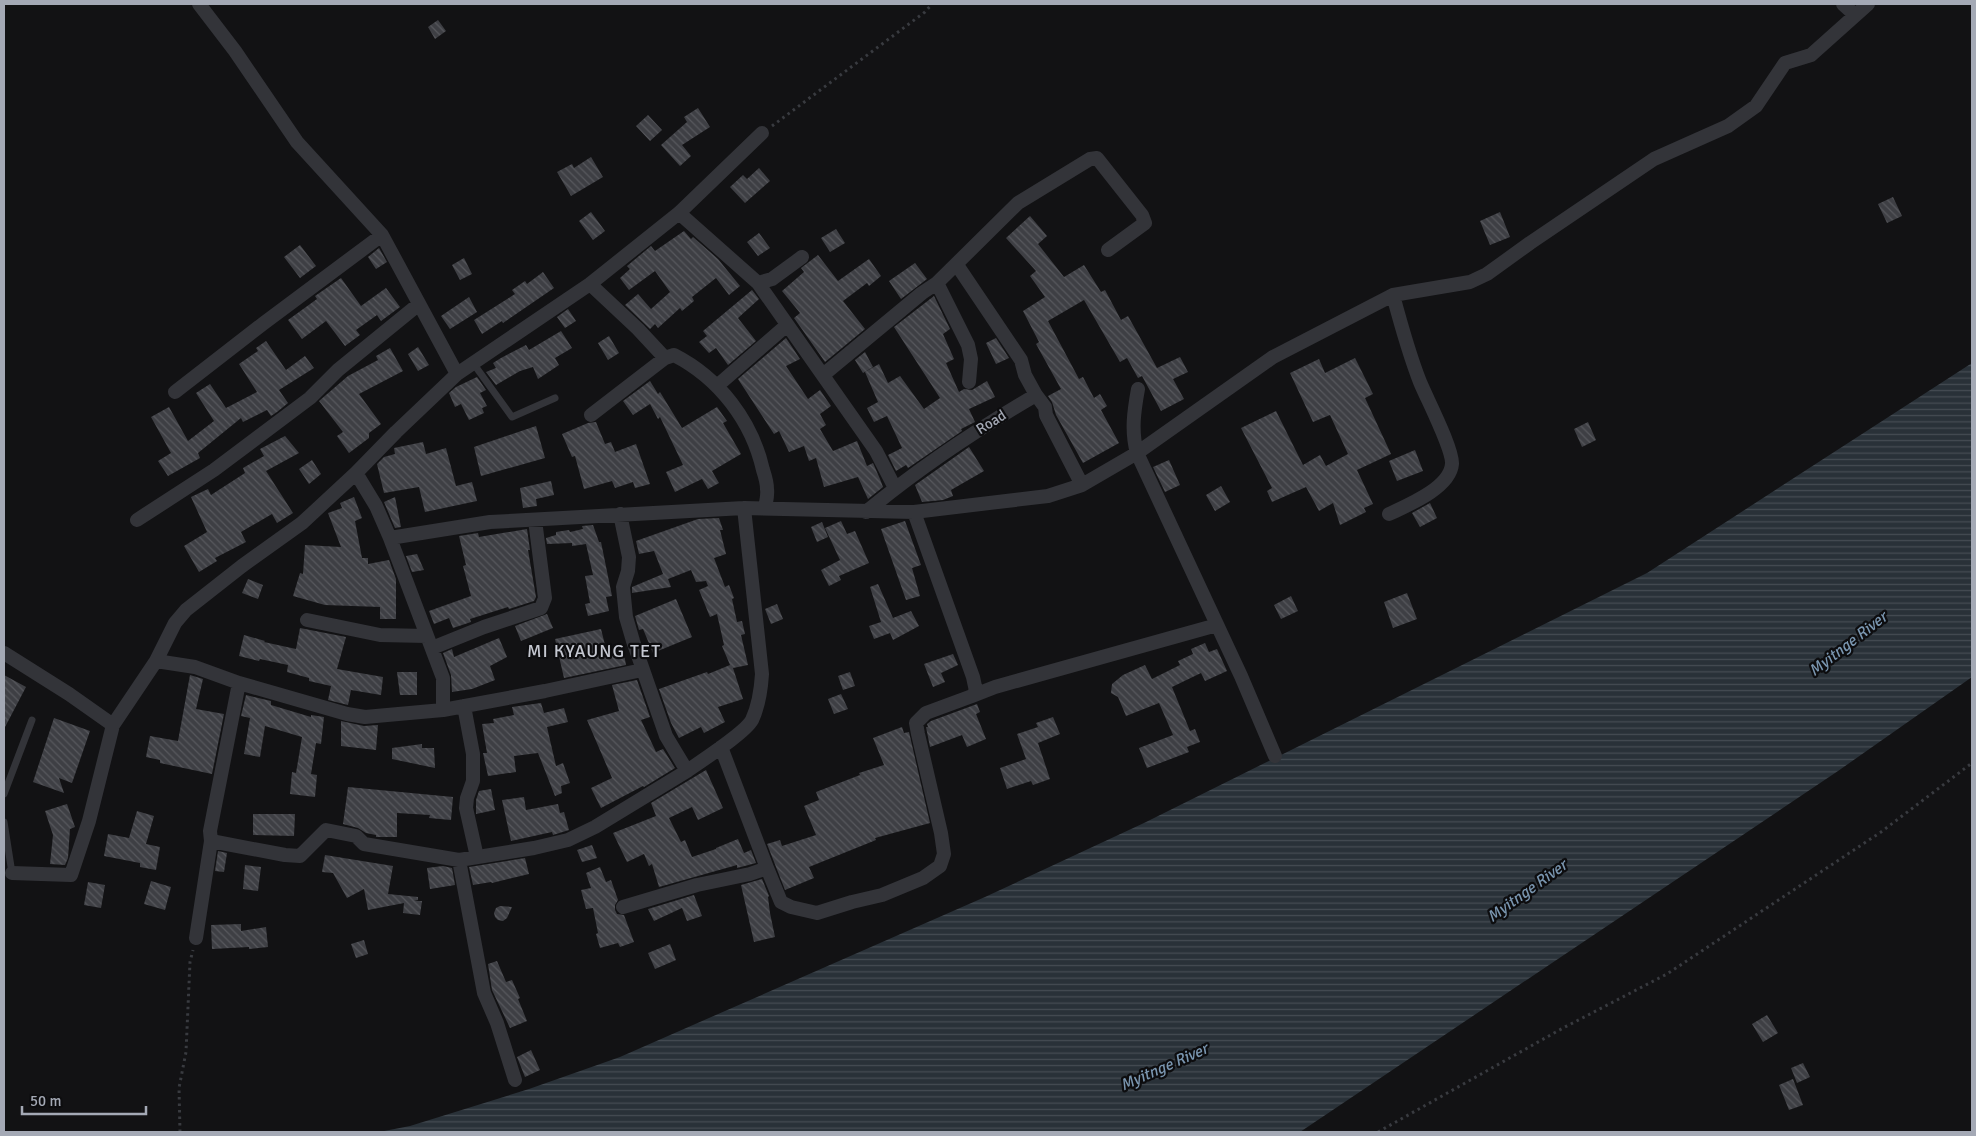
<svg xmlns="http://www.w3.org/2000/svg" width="1976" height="1136" font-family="Signika,sans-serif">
	<defs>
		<pattern id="water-rules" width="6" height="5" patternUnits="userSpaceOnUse" patternTransform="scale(1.25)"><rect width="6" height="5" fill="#293138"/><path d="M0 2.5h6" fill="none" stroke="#454c53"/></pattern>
		<pattern id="building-back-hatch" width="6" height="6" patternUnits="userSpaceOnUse" patternTransform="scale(1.25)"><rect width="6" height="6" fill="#3e3f44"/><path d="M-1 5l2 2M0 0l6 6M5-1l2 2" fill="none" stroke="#57585d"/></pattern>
	</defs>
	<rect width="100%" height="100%" fill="#121214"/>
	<!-- water -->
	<path fill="url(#water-rules)" d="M1972 363V677L1838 771 1300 1132H379L410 1126 529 1089 620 1057 985 897 1144 823 1647 573Z"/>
	<!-- building -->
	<path fill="url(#building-back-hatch)" d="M438 20 446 31 435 39 428 27Z
		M698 108 710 127 682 145 691 156 680 166 661 145 687 122 684 117Z
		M648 115 662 130 650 141 636 126Z
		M591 157 603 177 571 196 557 172 572 164 574 168Z
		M759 168 770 181 745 203 730 187 743 175 747 179Z
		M1893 197 1902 216 1887 223 1878 204Z
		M591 212 605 231 593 240 579 221Z
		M1500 212 1510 237 1490 245 1480 221Z
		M1030 216 1047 236 1038 244 1064 277 1084 265 1101 292 1105 290 1121 320 1128 316 1157 368 1180 357 1188 372 1173 379 1184 399 1161 411 1142 376 1138 378 1127 358 1120 362 1084 300 1048 321 1079 379 1083 377 1094 398 1100 394 1107 406 1101 410 1119 443 1083 463 1056 415 1052 402 1048 396 1061 389 1036 344 1039 342 1023 311 1045 297 1030 276 1036 271 1006 238Z
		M836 229 845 243 830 252 821 238Z
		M684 231 691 239 693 237 718 259 740 286 729 295 716 278 692 297 694 301 682 311 680 308 658 328 655 324 650 329 625 305 638 294 651 309 670 292 655 271 629 290 620 278 630 269 627 266 651 246 655 251Z
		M759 233 770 248 758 256 747 242Z
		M300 245 316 266 300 278 284 257Z
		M379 248 387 262 376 269 368 257Z
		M818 255 838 281 869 259 881 276 869 286 867 283 843 301 865 329 825 362 794 318 800 313 782 291 804 272 801 268Z
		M464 258 472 274 460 280 452 265Z
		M915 263 927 279 901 299 889 281Z
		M543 272 554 288 503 323 502 321 482 334 474 320 515 294 512 290 525 281 527 284Z
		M341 278 361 306 386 288 400 307 381 321 377 315 356 330 360 335 345 346 326 321 302 339 288 320 317 299 315 296Z
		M752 290 759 299 738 318 756 341 728 365 716 348 709 353 699 342 707 336 703 331Z
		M934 296 950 329 943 334 954 359 946 363 959 392 964 389 972 390 987 381 995 397 969 409 975 422 961 429 962 431 908 468 906 465 896 471 888 455 902 448 887 416 874 422 867 408 878 402 865 372 879 364 888 383 900 376 924 409 940 398 894 327Z
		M469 297 477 312 450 329 441 316Z
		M568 309 576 321 565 328 557 317Z
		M561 331 572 348 555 358 559 365 538 379 533 367 520 371 496 385 486 372 496 368 493 363 501 358 526 345 529 350Z
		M609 336 619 353 608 360 598 343Z
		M786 338 800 359 786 366 808 399 820 390 831 406 820 414 826 425 820 429 833 451 857 441 867 466 873 463 880 479 883 487 868 499 858 477 824 487 816 458 809 461 804 446 789 452 779 431 774 434 738 379Z
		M996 338 1009 358 996 364 986 343Z
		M266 341 286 370 305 356 314 368 279 390 288 403 277 412 271 416 267 410 243 422 241 418 198 453 200 458 168 476 158 461 171 453 151 417 169 407 188 441 214 421 196 393 210 384 226 408 257 392 239 364 258 351 256 348Z
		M418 347 429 365 418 371 408 354Z
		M390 348 403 371 359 394 381 424 369 433V438L349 453 337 436 343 432 319 401 348 376 378 360 376 356Z
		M865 352 873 367 863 373 855 360Z
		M1355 358 1373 394 1365 398 1391 454 1357 470 1373 504 1364 508 1366 512 1340 525 1333 503 1319 511 1306 487 1272 502 1267 491 1272 488 1241 428 1276 411 1303 465 1320 455 1326 466 1348 454 1330 415 1313 422 1290 373 1319 359 1325 373Z
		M477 377 486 390 480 393 487 406 482 408 484 413 469 420 461 404 455 407 449 393 456 387Z
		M650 381 658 394 660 392 682 428 717 407 727 421 723 423 741 454 712 471 719 483 708 489 702 479 675 492 666 472 683 465 660 417 658 419 650 404 633 415 623 401Z
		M596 422 605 444 611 442 615 452 636 444 650 484 635 488 633 482 615 488 612 481 584 489 575 456 572 457 562 434 588 423Z
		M1588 422 1596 440 1582 447 1574 429Z
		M536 426 545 458 481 476 474 447Z
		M285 436 299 453 266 471 293 513 277 523 272 514 241 532 246 542 215 558 217 561 199 572 184 546 207 532 191 497 208 489 211 495 245 473 243 468 264 456 260 449Z
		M423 442 426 454 446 448 456 486 472 482 477 501 425 512 419 487 384 493 377 464 384 457 395 454 394 448Z
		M969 447 984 471 951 490 953 496 943 500 922 502 915 485Z
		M1415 450 1423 471 1397 481 1389 461Z
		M312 460 321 474 309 484 299 469Z
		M1169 460 1180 485 1165 492 1153 467Z
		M551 481 554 495 536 499 537 506 523 508 520 488Z
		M1221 486 1230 502 1215 511 1206 495Z
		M354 497 362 518 355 521 362 558H368V564L389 560 396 579V619H380V607L325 605 293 596 300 573 303 574 305 545 341 547 328 513 342 508 340 503Z
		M395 497 401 527 395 528 384 502Z
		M1430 503 1437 518 1420 527 1412 513Z
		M719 518 723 530H720L726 554 714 558 725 587 729 585 734 598 732 599 737 622 742 621 745 634 741 635 748 665 733 668 743 699 718 707 725 722 704 733 701 727 679 738 671 723 659 689 707 672 708 674 730 665 722 646 724 645 717 614 710 617 699 590 708 586 706 581 696 582 691 570 668 579 671 587 632 593V587L663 574 654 551 639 554 636 541 698 519Z
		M841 521 847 534 855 531 869 563 839 576 841 580 829 586 821 570 840 560 825 528Z
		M905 521 921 565 912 568 920 596 906 600 881 529Z
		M822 522 828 537 817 542 811 527Z
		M593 525 599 542H601L612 596 606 597 609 611 588 616 585 604 590 603 585 576 593 575 586 544 572 546V543L547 544 546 538 556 535V532L569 530 570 532 583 529 582 526Z
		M527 529 530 550H528L536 597 534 601 509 609 508 607 470 619 471 622 453 628 449 618 434 624 429 611 471 596 463 566 466 565 459 536 478 533 479 537Z
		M417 554 424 570 412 572 406 556Z
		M248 579 263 585 258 599 242 593Z
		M878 584 893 618 911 611 919 626 893 640 890 633 874 639 869 626 881 622 870 587Z
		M1407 593 1417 619 1393 628 1384 602Z
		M1291 596 1298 611 1281 619 1274 605Z
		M676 599 692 637 653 653 643 629 639 630 635 616Z
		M777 604 783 619 771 624 765 609Z
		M547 614 553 628 521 641 515 626Z
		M300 628 346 637 337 669 383 677 381 695 351 690 348 705 328 700 331 686 309 681V678L287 672 288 665 260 659 259 661 239 656 244 635 265 641 264 642 296 649Z
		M601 629 607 653 623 649 626 665 564 678 555 639Z
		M499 638 507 657 490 666 495 680 472 689 452 692 451 675 443 653 452 649 454 657Z
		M1205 643 1209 652 1217 649 1227 671 1205 681 1201 673 1172 687 1190 731 1195 729 1200 742 1187 747 1189 752 1147 768 1139 748 1173 735 1159 703 1126 716 1118 697 1111 693 1112 684 1123 675 1145 665 1152 679 1180 665 1178 661 1193 654 1191 649Z
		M953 654 958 665 941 673 945 682 933 687 924 664Z
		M397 672H417V695H400Z
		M850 672 855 686 843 690 838 676Z
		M4 675 26 687 4 729Z
		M190 675 203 679 196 709 224 714 212 774 160 763V760L146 757 150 736 178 741Z
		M637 680 650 717 641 720 656 752 663 749 675 768 644 787 643 786 601 808 591 788 612 778 587 720 619 711 612 685Z
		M841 694 848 709 834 714 828 699Z
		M246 695 271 701V705L311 717V715L324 717 321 744 316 743 311 774 317 775 315 797 290 794 292 772 296 773 302 737 265 726 260 757 244 754 250 718 241 716Z
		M541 703 544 713 564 708 568 722 547 727 556 766 563 763 570 783 561 786 562 793 555 796 538 753 514 756 516 772 488 776 483 753H487L482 724 494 723 493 719 514 715 512 707Z
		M977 704 980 712 976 714 986 739 967 747 962 735 930 747 926 727H928L927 724 931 721Z
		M1053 717 1060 734 1038 743 1050 779 1033 785 1031 781 1007 789 1000 768 1026 759 1017 734 1038 727 1036 723Z
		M54 718 90 731 72 783 59 778 64 793 33 782Z
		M341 721 364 726 378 725 376 750 341 746Z
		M902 727 904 733 909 732 930 823 875 838 876 840 809 867 814 878 785 890 767 844 780 840 782 846 816 835 804 806 819 800 816 792 860 775 859 773 884 765 873 738Z
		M422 744V748H434L435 768 392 759V748Z
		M706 770 723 808 698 820 692 807 669 818 681 842 685 840 692 857 716 849V848L738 839 744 853 751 850 756 863 737 868V865L659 887 652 864 649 866 644 854 627 862 613 833 656 816 651 803Z
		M348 787 453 797 451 820 429 818 430 815 397 813V837H376V835L366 833 358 828 343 824Z
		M491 789 495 810 476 814V800L479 791Z
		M524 797 526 810 558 804 560 813 564 812 569 830 553 835 552 832 511 841 502 800Z
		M67 804 75 827 70 829 68 858 65 865 50 864 53 835 45 811Z
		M137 811 154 816 146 844 160 847 156 870 140 867V863L104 856 108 834 129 838Z
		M253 814H295L294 836 253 835Z
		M592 845 597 858 582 862 577 850Z
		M218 851 227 853 224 872 215 871Z
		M325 855 393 866 388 894 418 897V900L414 901H422L420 915 403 913 404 903 368 910 364 889 347 898 333 873 322 872Z
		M525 858 529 874 492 883 491 882 473 885 469 867Z
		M245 865 261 867 258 891 243 889Z
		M443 866 452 868 455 885 430 889 427 868Z
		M600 867 606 882 611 880 618 900 615 905V910L617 914 624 915 634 942 620 947 618 943 600 948 596 934 598 933 593 908 586 909 581 890 591 888 586 873Z
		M762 879 769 896 768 897 770 913 775 937 754 942 741 885Z
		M151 881 171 887 165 910 144 904Z
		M88 882 105 885 101 908 84 905Z
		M694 895 702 916 687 921 682 908 654 921 648 909Z
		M500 906 512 907 507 918 503 921 498 920 495 917 494 913 496 908Z
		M241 924V931L266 927 268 947 249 949V947L212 949 211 925Z
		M364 940 368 954 356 958 351 944Z
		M670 944 676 960 655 969 648 953Z
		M497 961 506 982 512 980 520 998 518 999 527 1021 510 1028 492 990 488 964Z
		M1767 1015 1778 1033 1763 1042 1752 1024Z
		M531 1050 540 1070 525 1077 517 1057Z
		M1803 1063 1810 1077 1797 1083 1791 1068Z
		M1793 1079 1803 1105 1789 1110 1779 1085Z"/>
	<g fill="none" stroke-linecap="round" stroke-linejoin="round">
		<!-- path -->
		<path stroke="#393b40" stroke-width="3" stroke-dasharray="2.5 4" stroke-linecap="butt" d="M772 126 925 12 932 4
			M180 1132 179 1088 186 1052 190 962 193 950
			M1378 1132 1563 1028 1667 974 1881 832 1972 763"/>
		<!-- service -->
		<path stroke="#333439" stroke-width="7" d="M473 363 512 417 555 398
			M4 794 32 720
			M4 822 12 873"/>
		<!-- minor -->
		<path stroke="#333439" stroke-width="14" d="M199 4 235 51 297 142 382 235 457 374 396 432 356 473 376 506 390 538 490 522 744 508 914 512 1048 496 1082 485 1137 453 1273 357 1393 295 1470 282 1487 274 1530 243 1654 159 1728 126 1756 106 1785 63 1811 55 1868 4
			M1843 4 1855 15
			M679 213 758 283 876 451 895 488
			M957 265 1021 360 1025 375 1036 395
			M758 283 772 279 802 257
			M937 283 968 345 971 359 969 382
			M590 284 638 329 665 358
			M457 374 590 284 679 213 762 133
			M823 375 922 293 937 283 1018 203 1090 159 1097 158 1142 215 1145 223 1108 250
			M717 386 787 325
			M1138 389C1134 411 1131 431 1137 453L1241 676 1275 756
			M175 392 264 323 382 235
			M591 415 665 358 674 355C719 378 752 421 763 470 765 476 767 482 767 489 768 495 766 502 765 508
			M866 512C919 468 976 430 1036 395L1045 407 1046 415 1082 485
			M620 514 629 557 628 571 623 587 626 617 633 641 666 736 687 771C701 761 745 733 752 720 759 705 761 690 762 674L744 508
			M1389 514C1408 505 1450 488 1452 464 1453 449 1427 399 1420 382 1409 354 1401 325 1393 295
			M137 520 214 470 310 398 338 370 419 304
			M307 620 380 635 427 636
			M432 648 484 627 541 608 545 598 535 520
			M4 653 69 694 113 725
			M156 661 195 667 239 683 347 714 365 717 443 710V678L390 538
			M972 696 995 687 1217 625
			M464 706 473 754V781L467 798 466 808 477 857
			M443 710 545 691 642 670
			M211 841 285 855 300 856 326 830 356 836 364 844 459 860 534 848 568 840 595 827 687 771
			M459 860 484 993 497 1023 515 1080
			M767 868 781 902 791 907 817 913 852 902 882 895 923 878 940 866 944 854 941 833 918 734 916 723 926 713 972 696 976 691 973 677 914 512
			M12 873 71 875 89 821 113 725 156 661 175 623 186 610 242 566 302 523 356 473
			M623 907 697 885 750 874 767 868 721 747
			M196 938 211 841 210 831 239 683"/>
	</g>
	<g text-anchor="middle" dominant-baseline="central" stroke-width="4.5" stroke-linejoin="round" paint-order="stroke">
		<!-- street labels -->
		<g font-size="15" fill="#a4a9b5" stroke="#0d0d0f">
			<text transform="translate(991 422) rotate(-32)">Road</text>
		</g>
		<!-- water labels -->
		<g font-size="16" font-style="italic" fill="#7a96b0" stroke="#0d0d0f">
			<text transform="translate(1848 644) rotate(-38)">Myitnge River</text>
			<text transform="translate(1527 891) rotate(-36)">Myitnge River</text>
			<text transform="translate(1164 1067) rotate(-24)">Myitnge River</text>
		</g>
		<!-- quarter labels -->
		<g font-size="18" letter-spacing="1" fill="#c5c8d1" stroke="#0d0d0f">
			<text x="594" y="651">MI KYAUNG TET</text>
		</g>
	</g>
	<!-- border -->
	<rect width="1976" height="1136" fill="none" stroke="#a4a9b5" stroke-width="10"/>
	<!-- scale -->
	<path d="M22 1106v8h124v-8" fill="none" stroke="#a4a9b5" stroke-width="2.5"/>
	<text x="30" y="1106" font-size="15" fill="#a4a9b5" stroke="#0d0d0f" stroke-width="4" paint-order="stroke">50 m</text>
</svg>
